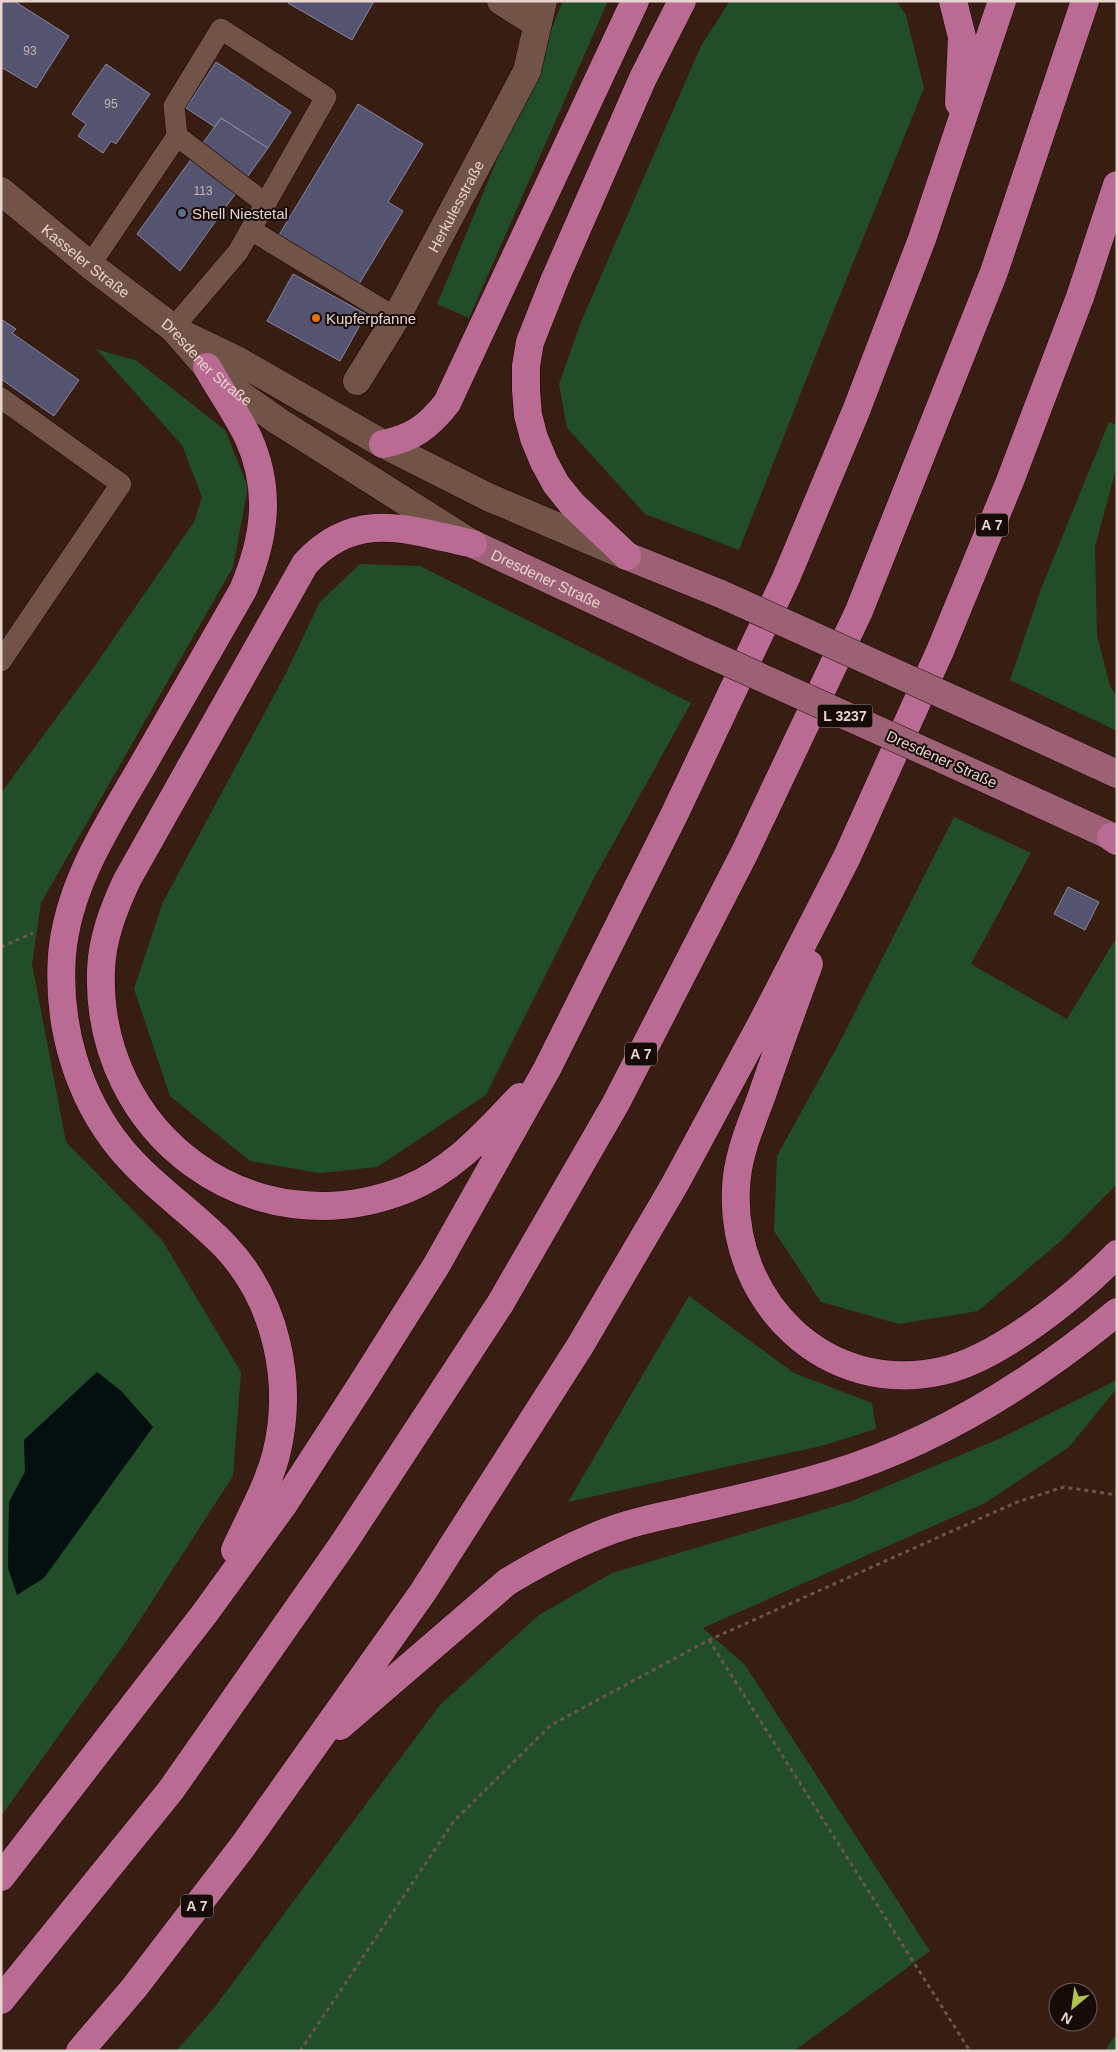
<svg xmlns="http://www.w3.org/2000/svg" width="1118" height="2052" font-family="Helvetica,sans-serif">
	<rect width="100%" height="100%" fill="#381d13"/>
	<!-- green -->
	<path fill="#214e29" fill-rule="evenodd" d="M563 1H608L469 318 437 304Z
		M730 1H896L906 15 924 88 819 347 739 550 645 514 567 428 559 384 581 322 701 46Z
		M96 349 137 361 225 430 248 487 233 567 41 903 32 964 66 1142 162 1240 241 1372 233 1476 125 1643 1 1816V793L94 667 194 522 202 497 182 445ZM97 1372 121 1391 153 1427 8 1568 9 1502 25 1472Z
		M1109 422 1117 425V465L1095 547 1097 635 1110 686 1117 697V731L1010 680 1041 589Z
		M360 564 420 566 691 703 593 880 486 1095 377 1167 320 1173 250 1161 170 1096 134 989 163 902 285 675 320 602Z
		M954 817 1031 853 971 964 1067 1019 1117 937V1184L1062 1240 978 1311 899 1324 821 1302 774 1231 777 1156 842 1038Z
		M689 1296 794 1373 872 1403 876 1429 821 1446 568 1502Z
		M1117 1380V1388L1069 1447 985 1503 703 1628 745 1665 930 1951 794 2051H176L214 2008 440 1705 539 1615 612 1573 852 1501 1001 1438Z
		M1117 2033V2051H1105Z"/>
	<!-- water -->
	<path fill="#040f10" d="M97 1372 121 1391 153 1427 44 1578 17 1595 8 1568 9 1502 25 1472 24 1440Z"/>
	<!-- building -->
	<path fill="#555470" stroke="#8786a5" d="M1 1H14L69 36 36 88 1 67Z
		M289 1H374L352 40 288 3Z
		M216 62 291 112 268 148 221 118 215 127 186 108Z
		M106 64 150 94 116 144 111 141 103 153 78 136 86 124 72 114Z
		M358 104 423 144 388 202 403 211 359 284 279 235Z
		M221 118 268 148 180 271 137 234Z
		M293 274 366 314 340 361 267 321Z
		M1 319 16 329 12 333 79 380 54 416 1 379Z
		M1068 887 1099 902 1085 930 1054 914Z"/>
	<g fill="none" stroke-linecap="round" stroke-linejoin="round">
		<defs>
			<path id="service" d="M177 136 266 204
				M251 230 396 318
				M90 265 177 136 174 106 221 29 326 97 238 252 173 328
				M1 398 121 484 1 661"/>
			<g id="minor">
				<path d="M501 1 536 23"/>
				<path id="s1" d="M357 381 396 318 527 71 543 1"/>
			</g>
			<g id="secondary">
				<path id="s2" d="M1 191 90 265 173 328 207 367 241 395 278 421 468 541"/>
				<path d="M185 335 235 359 383 444 488 497 624 555"/>
			</g>
			<g id="primary">
				<path id="s3" d="M473 544 696 648"/>
				<path d="M627 556 721 594"/>
				<path d="M1019 729 1117 774"/>
				<path d="M995 783 1117 839"/>
			</g>
			<path id="motorway" d="M953 1 962 37 959 103
				M207 367C220 390 236 413 248 437 272 490 265 538 243 590 210 647 178 704 145 761 110 822 68 883 62 955 57 1025 77 1095 121 1149 152 1186 192 1212 225 1246 277 1301 294 1383 276 1455 267 1488 249 1519 235 1550
				M383 444C413 438 428 427 447 403L635 1
				M473 544C409 530 356 508 305 564L127 880C114 908 102 938 101 970 95 1134 252 1251 407 1189 454 1170 486 1132 520 1097
				M627 556 572 504 556 484 544 462 534 438 528 415 526 390V366L530 342 555 279 643 78 682 1
				M1111 837 1117 841
				M809 964C793 1008 777 1051 762 1095 751 1125 737 1156 736 1188 730 1302 826 1397 942 1371 998 1359 1077 1295 1117 1254
				M340 1726 507 1582C545 1559 584 1538 627 1525 647 1519 668 1515 689 1510 736 1499 783 1489 829 1475 936 1443 1031 1383 1117 1312
				M1 1877 205 1613 284 1504 361 1385 436 1266 547 1069 675 813 786 578 856 411 922 239 1002 1
				M1 2000 171 1790 343 1544 500 1304 616 1103 745 852 859 611 994 272 1085 1
				M80 2051 134 1988 243 1846 423 1592 580 1346 675 1184 765 1017 847 857 940 651 1010 481 1080 297 1117 185"/>
		</defs>
		<!-- service casing -->
		<use href="#service" stroke="#1e0601" stroke-width="22"/>
		<!-- minor casing -->
		<use href="#minor" stroke="#1e0601" stroke-width="29"/>
		<!-- secondary casing -->
		<use href="#secondary" stroke="#1e0601" stroke-width="29"/>
		<!-- primary casing -->
		<use href="#primary" stroke="#1e0601" stroke-width="29"/>
		<!-- motorway casing -->
		<use href="#motorway" stroke="#1e0601" stroke-width="29"/>
		<!-- path -->
		<path stroke="#6d554c" stroke-width="3" stroke-dasharray="4 4" stroke-linecap="butt" d="M1 947 33 933
			M709 1640 970 2051
			M300 2051 454 1821 551 1725 709 1640 1017 1502 1064 1487 1117 1495"/>
		<!-- service -->
		<use href="#service" stroke="#725347" stroke-width="21"/>
		<!-- minor -->
		<use href="#minor" stroke="#725347" stroke-width="28"/>
		<!-- secondary -->
		<use href="#secondary" stroke="#725347" stroke-width="28"/>
		<!-- primary -->
		<use href="#primary" stroke="#9d6175" stroke-width="28"/>
		<!-- motorway -->
		<use href="#motorway" stroke="#b96b94" stroke-width="28"/>
		<defs>
			<path id="primary-bridge" d="M721 594 1019 729
				M696 648 995 783"/>
		</defs>
		<!-- primary-bridge casing -->
		<use href="#primary-bridge" stroke="#1e0601" stroke-width="29" stroke-linecap="butt"/>
		<!-- primary-bridge -->
		<use href="#primary-bridge" stroke="#9d6175" stroke-width="28"/>
	</g>
	<!-- markers -->
	<circle fill="#5c6f8a" stroke="#170b07" stroke-width="2" cx="182" cy="213" r="5"/>
	<circle fill="#e8710a" stroke="#170b07" stroke-width="2" cx="316" cy="318" r="5"/>
	<g text-anchor="middle" dominant-baseline="central" stroke-width="4" stroke-linejoin="round" paint-order="stroke">
		<!-- number labels -->
		<g font-size="12" fill="#c2b5b6">
			<text x="30" y="51">93</text>
			<text x="111" y="104">95</text>
			<text x="203" y="191">113</text>
		</g>
		<!-- shield labels -->
		<g fill="#170b07" stroke="#a99892" stroke-width="1">
			<rect x="976" y="513.5" width="32" height="23" rx="4"/>
			<rect x="817.5" y="704.5" width="55" height="23" rx="4"/>
			<rect x="625" y="1042.5" width="32" height="23" rx="4"/>
			<rect x="181" y="1894.5" width="32" height="23" rx="4"/>
		</g>
		<g font-size="14" font-weight="bold" fill="#e7d5ce">
			<text x="992" y="525">A 7</text>
			<text x="845" y="716">L 3237</text>
			<text x="641" y="1054">A 7</text>
			<text x="197" y="1906">A 7</text>
		</g>
		<!-- street labels -->
		<g font-size="15" fill="#e7d5ce" stroke="#170b07">
			<text stroke="none"><textPath href="#s1" startOffset="201">Herkulesstraße</textPath></text>
			<text stroke="none"><textPath href="#s2" startOffset="110">Kasseler Straße</textPath></text>
			<text stroke="none"><textPath href="#s2" startOffset="268">Dresdener Straße</textPath></text>
			<text stroke="none"><textPath href="#s3" startOffset="81">Dresdener Straße</textPath></text>
			<text transform="translate(942 759) rotate(24)">Dresdener Straße</text>
		</g>
		<!-- poi labels -->
		<g font-size="15" fill="#e7d5ce" stroke="#170b07" text-anchor="start">
			<text x="192" y="213">Shell Niestetal</text>
			<text x="326" y="318">Kupferpfanne</text>
		</g>
	</g>
	<!-- border -->
	<rect width="1118" height="2052" fill="none" stroke="#e7d5ce" stroke-width="5"/>
	<!-- north arrow -->
	<g transform="translate(1073 2007) rotate(209)"><circle r="24" fill="#170b07" stroke="#6a5c57"/>
	<path d="M0-4L9 19L0 12L-9 19Z" fill="#b2c34c"/>
	<text y="-8" font-size="14" font-weight="bold" text-anchor="middle" fill="#e7d5ce">N</text>
	</g>
</svg>
